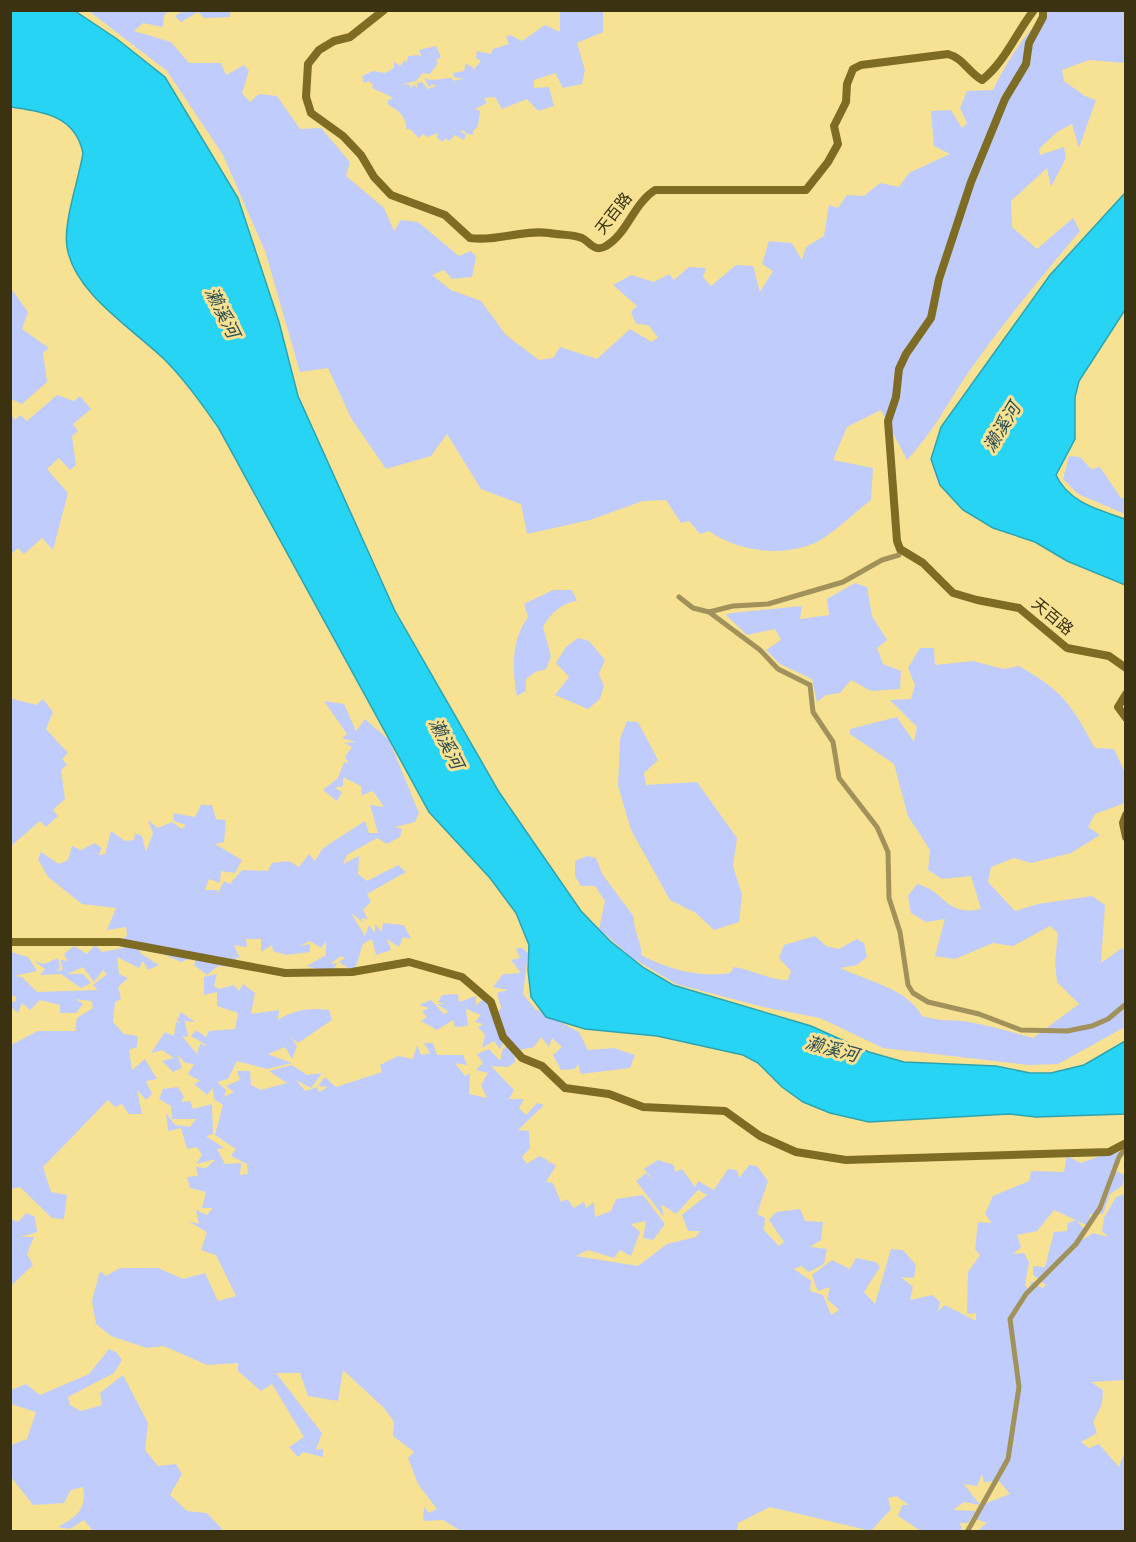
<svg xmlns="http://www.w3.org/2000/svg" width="1136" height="1542" font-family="'Golos Text','Noto Sans SC',sans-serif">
	<rect width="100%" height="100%" fill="#f7e294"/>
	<!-- green -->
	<path fill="#c0ccfc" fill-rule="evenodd" d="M89 11H170L164 15 163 27 143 23 134 31 171 42 189 63H221L226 75 244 65 249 71 242 93 250 102 259 94 277 96 300 129 321 128 350 162 346 176 384 208 394 231 401 220 418 222 459 256 471 251 476 257 472 277 452 279 444 270 432 275 451 290 481 301 506 335 539 360 553 358 560 347 597 359 630 329 652 342 658 337 648 325 636 324 631 312 637 306 613 285 631 275 654 282 669 274 674 280 689 267 706 268 703 277 711 286 736 265 753 266 760 292 773 271 762 264 769 241 792 243 802 260 806 247 824 236 829 205 838 208 847 195 864 196 880 183 899 187 909 173 950 154 934 146 931 111 951 110 962 128 967 123 960 108 967 91 993 90C1008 60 1024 34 1049 11H1125V63L1089 60 1062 70 1064 81 1085 96 1096 100 1079 148 1072 124 1057 132 1039 149 1040 155 1064 147 1066 158 1051 187 1047 168 1011 201 1012 227 1037 249 1073 218 1080 231C1041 277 1003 323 968 373 948 402 932 434 907 460L881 410 847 427 833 460 873 468 871 500C855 512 832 535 815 543 781 557 739 552 709 531L700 534 689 521 681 523 666 500 643 501 590 520 527 534 521 504 481 489 447 434 431 456 386 469 351 418 328 368 300 372 265 251 223 155 167 71Z
		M183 11H230V17L204 18 198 12 181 22 175 16Z
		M560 11H603V32L577 43 585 70 582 84 563 88 555 73 534 80V88L549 87 554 106 538 111 527 99 502 109 495 97 484 98 487 103 475 109 480 111 478 126 473 131V135L467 134 463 130 460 131 466 135 464 140 455 135 449 141 445 138 443 142 437 138V133L428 137 423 134 419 138 410 129H406C407 118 398 109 388 105V99L391 100 392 97 372 88 373 85 369 81 364 83 362 76 373 71 385 73 394 68V62L400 66 405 60 407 63 408 56 419 55 422 58 419 50 436 46 441 57 436 60 438 63 430 74 423 73 416 81 399 85 409 84 411 88 414 84 417 88V83L422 82 428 89 436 86 434 84 429 87 424 78C432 82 442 78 451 78L458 86 454 80 464 79 454 77 453 73 464 71 466 63 474 69 481 61 476 58 477 51 491 54 493 49 509 44 506 37 510 35 522 41 545 25 560 32Z
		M10 287 28 312 22 329 49 348 43 353 47 382 22 404 11 399Z
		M57 395 74 401 80 396 91 409 73 424 78 431 72 436 76 465 70 470 59 458 47 469 68 493 53 550 42 538 24 554 18 548 12 553 11 415 15 420 21 415 27 421Z
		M1069 456 1080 457 1091 469 1100 467 1121 498H1125V514L1078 494 1063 479Z
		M855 583 867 587 872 616 887 640 877 648 883 664 901 671 900 689 871 691 851 680 840 693 826 695 817 702 812 679 780 664 766 650 781 640 775 629 747 635 726 615 731 613 802 606 800 619 829 615 827 599Z
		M553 590H572L577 601C563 602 550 614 543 627L551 656 546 669 535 672 526 679V691L517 696C512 668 511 641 528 617L524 604Z
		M578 638 589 641 605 660 599 674 604 686 600 699 588 709 555 695 569 677 556 663 566 647Z
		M920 648H934L935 665 973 661 1003 669 1019 666C1064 692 1070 703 1095 748L1114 749 1125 773V803L1095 814 1088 827 1100 835 1071 853 1031 863 1014 858 991 867 988 882 1015 911 1038 904 1092 896 1105 905 1101 963 1122 948 1125 953V1027L1058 1064 1028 1065 883 1048 820 1018 763 1007 676 984 631 957 599 929 605 901 595 886H581L575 876V861L587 856 596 858 603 875 634 917C633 932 642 940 641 955 667 969 700 978 730 973L734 967C753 970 769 980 788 980L791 971 779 958 784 945 815 936 826 946 839 949 857 939 864 943 867 957 857 965 840 968C867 981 907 988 922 1016 942 1022 950 1019 969 1022 991 1026 1012 1032 1033 1038L1079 1004 1057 982 1055 962 1058 933 1050 926 1013 946 993 943 955 959 935 956 945 919 926 922 911 913 908 896 917 884C945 890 945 917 981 909L971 876 942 879 928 870 930 850 908 816 894 764 850 734V729L897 717 914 742 917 727 890 700 911 699 915 685 908 668Z
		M10 698 36 705 43 699 53 712 46 729 68 753 62 759 67 765 61 770 65 799 53 810 58 816 46 827 40 821 11 846Z
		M324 701 344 704 356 731 365 719 389 740 419 813 415 822 395 827 402 829 400 837 387 844 377 838 347 855 343 864 359 856 358 874 367 881 398 865 406 872 367 894 371 902 363 910 368 919 361 918 364 923 351 913 365 936 369 925 375 933V924L382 932 383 923 404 925 411 939 403 937 399 947 387 939 391 950 376 955 372 939 363 944 354 972 339 962 345 958 341 956 330 964 337 963 331 974 307 966 326 955V941L321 948 310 941 299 946 310 944V952L286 955 273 951 272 945 261 952V939H246L247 947 234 945 240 958 231 956 236 958 237 967 218 966 207 975 194 965 197 956 181 962 141 944 140 953 159 965 148 970 143 961 139 968 117 957 119 974 128 978 118 987 121 999 115 1002 113 1022 124 1034 138 1036 137 1047 129 1050 132 1070 145 1059 157 1079 146 1081 152 1094 146 1100 137 1090 142 1114H129L122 1104 115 1107 108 1100 43 1167 51 1192 67 1195 64 1219 52 1218 20 1187 11 1189V1045L38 1031H75L77 1018 93 1008 91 1001 75 999 83 1004 76 1013H60V1005L40 1000 30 1010 22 1003 18 1013 11 1007V1001L15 1002 16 996H11V952L28 957 37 971 14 976 22 977 37 992 98 990 93 985 107 974 103 970 94 982 83 967 68 974H83L91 983 81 988 61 974 40 975 45 969 34 961 44 964 58 958 60 968 56 972 63 969 60 960 68 961 64 954 74 946 87 954 95 945 102 952 124 948 116 943 127 936 126 927 107 930 116 908 82 904 48 877 38 859 41 852 59 864 68 860 72 846 81 850 95 843 102 848 98 855 105 854 111 831 125 841 134 840 135 833 142 836 146 852 153 833 148 820 158 828 172 822 182 829 186 825 174 821 173 813 195 817 201 805H212L216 819 226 820 224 842 215 844 242 860 235 873 221 871 220 883 209 879 205 890H218L217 895 224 881 230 884 242 870 268 871 272 863 289 861 299 867 309 854 315 861 323 848 365 821 369 833H378L370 805 384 807 373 791 362 795 361 786 343 777V786L335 788 342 792 337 801 323 790 338 778 344 762 349 763 345 757 352 747 344 743 356 742 342 738 347 734Z
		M627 721 638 722 658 760 644 773 646 785 697 782 737 838 733 866 742 895 739 922 714 930 696 913 670 900 631 830 618 786 620 739Z
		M516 948H522L528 953 523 994 535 1009 579 1032 588 1050 614 1048 635 1055 630 1068 581 1074 578 1064 575 1069 561 1070 553 1055 562 1047 552 1038 549 1047 541 1037 534 1047 514 1051 515 1062 508 1067 491 1066 514 1090 509 1099H524L519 1108 526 1115 537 1103 544 1105 518 1130 529 1131 530 1148 522 1157 527 1164 539 1156 548 1160V1165L549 1161 556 1166 546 1182 553 1183 561 1202 567 1199 574 1208 584 1202 586 1208 594 1202 595 1217 611 1211 616 1199 643 1195 665 1224 653 1240 643 1238 646 1221 631 1224 640 1232 631 1256 620 1250 614 1258 588 1250 576 1256 638 1266 667 1244 696 1237 700 1231H688L682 1215 707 1195 698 1190 676 1214 661 1204 664 1217 636 1181 646 1173 654 1180 644 1169 658 1160 674 1165 675 1172 682 1169 695 1187 698 1181 714 1190 728 1169 737 1170 739 1178 749 1165 757 1166 768 1181 757 1214 765 1218 764 1230 779 1246 784 1242 769 1220 776 1212 800 1209 805 1221 823 1222 821 1240 810 1247 827 1249 824 1264 809 1272 801 1266 794 1269 811 1281 810 1291 823 1295 831 1315 839 1310 827 1299 830 1287 818 1291 812 1275 832 1260 850 1269 856 1258 876 1262 880 1267 864 1292 875 1304 891 1249 903 1250 916 1265 914 1278 901 1277 913 1287 910 1300 932 1295 940 1302 938 1311 945 1305 976 1321V1313L967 1314 968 1272 980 1255 975 1249 978 1222 992 1223 985 1214 993 1196 1029 1181 1031 1171 1064 1172 1067 1156 1081 1163 1117 1150 1123 1156 1111 1169 1125 1175 1122 1186 1110 1194 1103 1214H1090L1089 1226 1077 1221 1085 1230 1082 1240 1093 1233 1108 1237 1102 1231 1104 1218 1116 1197 1125 1194V1380L1091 1382 1103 1390 1102 1404 1093 1422 1097 1433 1081 1442 1089 1448 1099 1444 1119 1467 1123 1456H1125V1531H977L987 1523 976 1519 984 1504 1010 1494 999 1481 984 1482 982 1474 977 1486 964 1484 980 1505 964 1502 953 1510 976 1511 968 1523H960L962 1531H921L898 1516 902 1505H909L896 1496 888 1498 891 1509 871 1531 770 1507 738 1523 737 1531H461L443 1520 423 1521 424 1507 429 1513 437 1509 418 1484 408 1458 414 1452 393 1436 394 1422 384 1408 343 1370 338 1401 308 1396 300 1373H276L322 1433 316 1450 323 1449V1457L303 1452 298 1457 289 1447 304 1437 272 1384 261 1391 238 1371V1363L207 1365 164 1346 147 1348 111 1336 96 1324 92 1301 100 1271 106 1276 120 1268H158L183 1279 205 1273 218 1301 236 1296 216 1255 201 1250 207 1232 188 1221 199 1224 196 1210 207 1215 213 1208H202L206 1192 190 1188 187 1177 198 1176 196 1167 206 1168 216 1159 196 1164 202 1155 197 1147 187 1149 181 1128 168 1131 166 1113 175 1125 190 1127 196 1119H172L171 1106 159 1099 163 1089 178 1087 184 1097 181 1102 190 1101 193 1109 212 1104 213 1134 206 1136 224 1148 217 1149 225 1164 241 1163 240 1175 248 1174 247 1164 231 1156 236 1149 215 1135 223 1105 214 1099 213 1088 207 1095 194 1084 200 1081 188 1074 194 1064 185 1063 177 1054 182 1068 173 1072 162 1061 174 1058 162 1050 151 1053 165 1032 174 1036 176 1022 181 1023 177 1020 181 1012 195 1022 185 1021 188 1037 182 1036 197 1054 200 1044 208 1046 191 1036 196 1030 206 1037 209 1031 235 1029 238 1013 217 1006V992L204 995V977L217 974 214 986 219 989 234 985 239 991 243 984 255 993 251 1014 279 1010 278 1020C293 1010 311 1007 329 1010L332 1020 298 1043 291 1037 297 1046 292 1059 285 1047 268 1054 292 1063 267 1069 237 1061 228 1079 217 1082 226 1090 224 1097 234 1092 226 1086 240 1080 237 1071H250L251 1085 261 1090 287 1083 269 1071 292 1065 307 1075 322 1073 311 1088 296 1080 305 1091 317 1087 319 1092 328 1087 318 1086 325 1077 336 1087 382 1072 380 1065 398 1056 413 1059 417 1045 421 1055 430 1053 424 1043H433L437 1055H463L467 1065 455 1063 465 1076 470 1073 469 1094 487 1098 481 1085 488 1073 476 1070 483 1063 477 1054 489 1049 500 1061 503 1048 511 1044 505 1039 500 1049 494 1041 482 1048 485 1035 478 1027 484 1024 475 1022 481 1015 466 1009 468 1026 455 1027 453 1020 437 1030 421 1021 427 1017 422 1011 429 1008 419 1005 431 1000 444 1014 449 1012 437 1004H445L438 1002 442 995 458 994 459 1002 476 996V1005L486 997 493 1018 501 1008 497 993 508 990 493 987 503 974 521 973 511 960 520 958ZM1054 1210 1076 1220 1068 1223 1067 1231 1054 1232 1045 1267 1033 1266V1275L1046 1285 1042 1288 1032 1281 1028 1289 1025 1285 1029 1262 1024 1253 1013 1254 1021 1247 1017 1235 1037 1231Z
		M26 1213 35 1217 37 1232 21 1237H34L27 1254 33 1265 11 1286V1219L18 1222Z
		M109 1349 116 1352 122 1360 114 1373 68 1397 70 1405 81 1411 102 1405 100 1393 123 1375 148 1423 145 1450 158 1466 176 1464 182 1474 170 1495 187 1511 207 1513 222 1529 220 1531H93L84 1520 70 1529 58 1527C76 1517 87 1510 83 1487L71 1490 64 1503 33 1505 11 1477V1445L27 1439 36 1412 11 1404V1390L26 1384 40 1395 89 1374Z"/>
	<!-- water -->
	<path fill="#28d4f4" stroke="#2da3b0" stroke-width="1.5" d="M11 10 75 11 117 39 165 77 238 198 279 322 298 396 395 611 499 792 581 911 610 941 644 968 673 985 811 1026 869 1052 904 1062 996 1066 1030 1073H1051L1084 1065 1125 1041V1114L1036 1117 1009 1114 869 1122 830 1113 803 1102 782 1087 758 1063 743 1055 657 1036 585 1029 546 1017 531 997 528 970 529 945 516 913 490 878 429 812 218 427C201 403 185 380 164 359 133 329 74 293 67 247 63 222 79 179 83 153 75 115 43 112 11 107Z
		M1125 193V310L1079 381 1075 397V439L1056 475C1068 502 1099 510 1125 519V585L1067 561 1035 542 993 528 963 510 940 485 931 459 941 427 1050 275Z"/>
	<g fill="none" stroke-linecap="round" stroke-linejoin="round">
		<!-- street -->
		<path stroke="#a1925b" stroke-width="5" d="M679 597 693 608 709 612 733 606 768 604 843 582 882 560 899 555 900 549
			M709 612 760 650 778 669 810 685 813 712 833 742 839 778 877 827 888 852 889 898 900 932 908 985 913 993 928 1002 979 1014 1021 1030 1067 1031 1092 1026 1108 1019 1126 1004
			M967 1532 1008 1459 1019 1387 1010 1319 1026 1294 1076 1244 1100 1208 1119 1157 1126 1147"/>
		<!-- secondary -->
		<path stroke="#7e6c25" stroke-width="8" d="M384 10 350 37 334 41 319 50 308 64 306 97 311 113 343 136 361 155 374 177 391 195 445 215 470 238C497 242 523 229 549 233 559 235 573 234 582 238 590 242 595 253 606 246 628 233 633 204 655 190H806L828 162 838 144 834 126 846 102 847 84 853 69 861 65 948 54C963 58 969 73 982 80 1005 62 1016 33 1034 10
			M1043 10V17L1029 43 1026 64 1005 99 971 182 939 279 931 318 906 354 899 369 896 397 888 421 897 541 900 549 923 563 953 593 977 600 1019 608 1067 648 1109 656 1126 668
			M1126 694 1118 707 1126 718
			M1126 815 1123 823 1126 837
			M10 942H119L285 973 352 972 409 962 462 977 491 1002 503 1037 522 1058 542 1066 565 1088 609 1094 643 1107 725 1111 760 1136 796 1152 846 1160 1075 1153 1109 1152 1126 1143"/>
	</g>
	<g text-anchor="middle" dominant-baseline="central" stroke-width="6" stroke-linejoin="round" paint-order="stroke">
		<!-- street labels -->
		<g font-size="16" fill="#3a3211" stroke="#f7e294">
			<text transform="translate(613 213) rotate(-52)">天百路</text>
			<text transform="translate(1053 616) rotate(40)">天百路</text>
		</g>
		<!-- water labels -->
		<g font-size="18" font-style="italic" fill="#2d4d54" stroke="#f7e294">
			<text transform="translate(223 312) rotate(63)">濑溪河</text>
			<text transform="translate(1001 427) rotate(-59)">濑溪河</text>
			<text transform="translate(447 743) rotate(63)">濑溪河</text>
			<text transform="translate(832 1048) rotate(15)">濑溪河</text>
		</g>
	</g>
	<!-- border -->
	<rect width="1136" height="1542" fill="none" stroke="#3a3211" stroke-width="24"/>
</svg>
